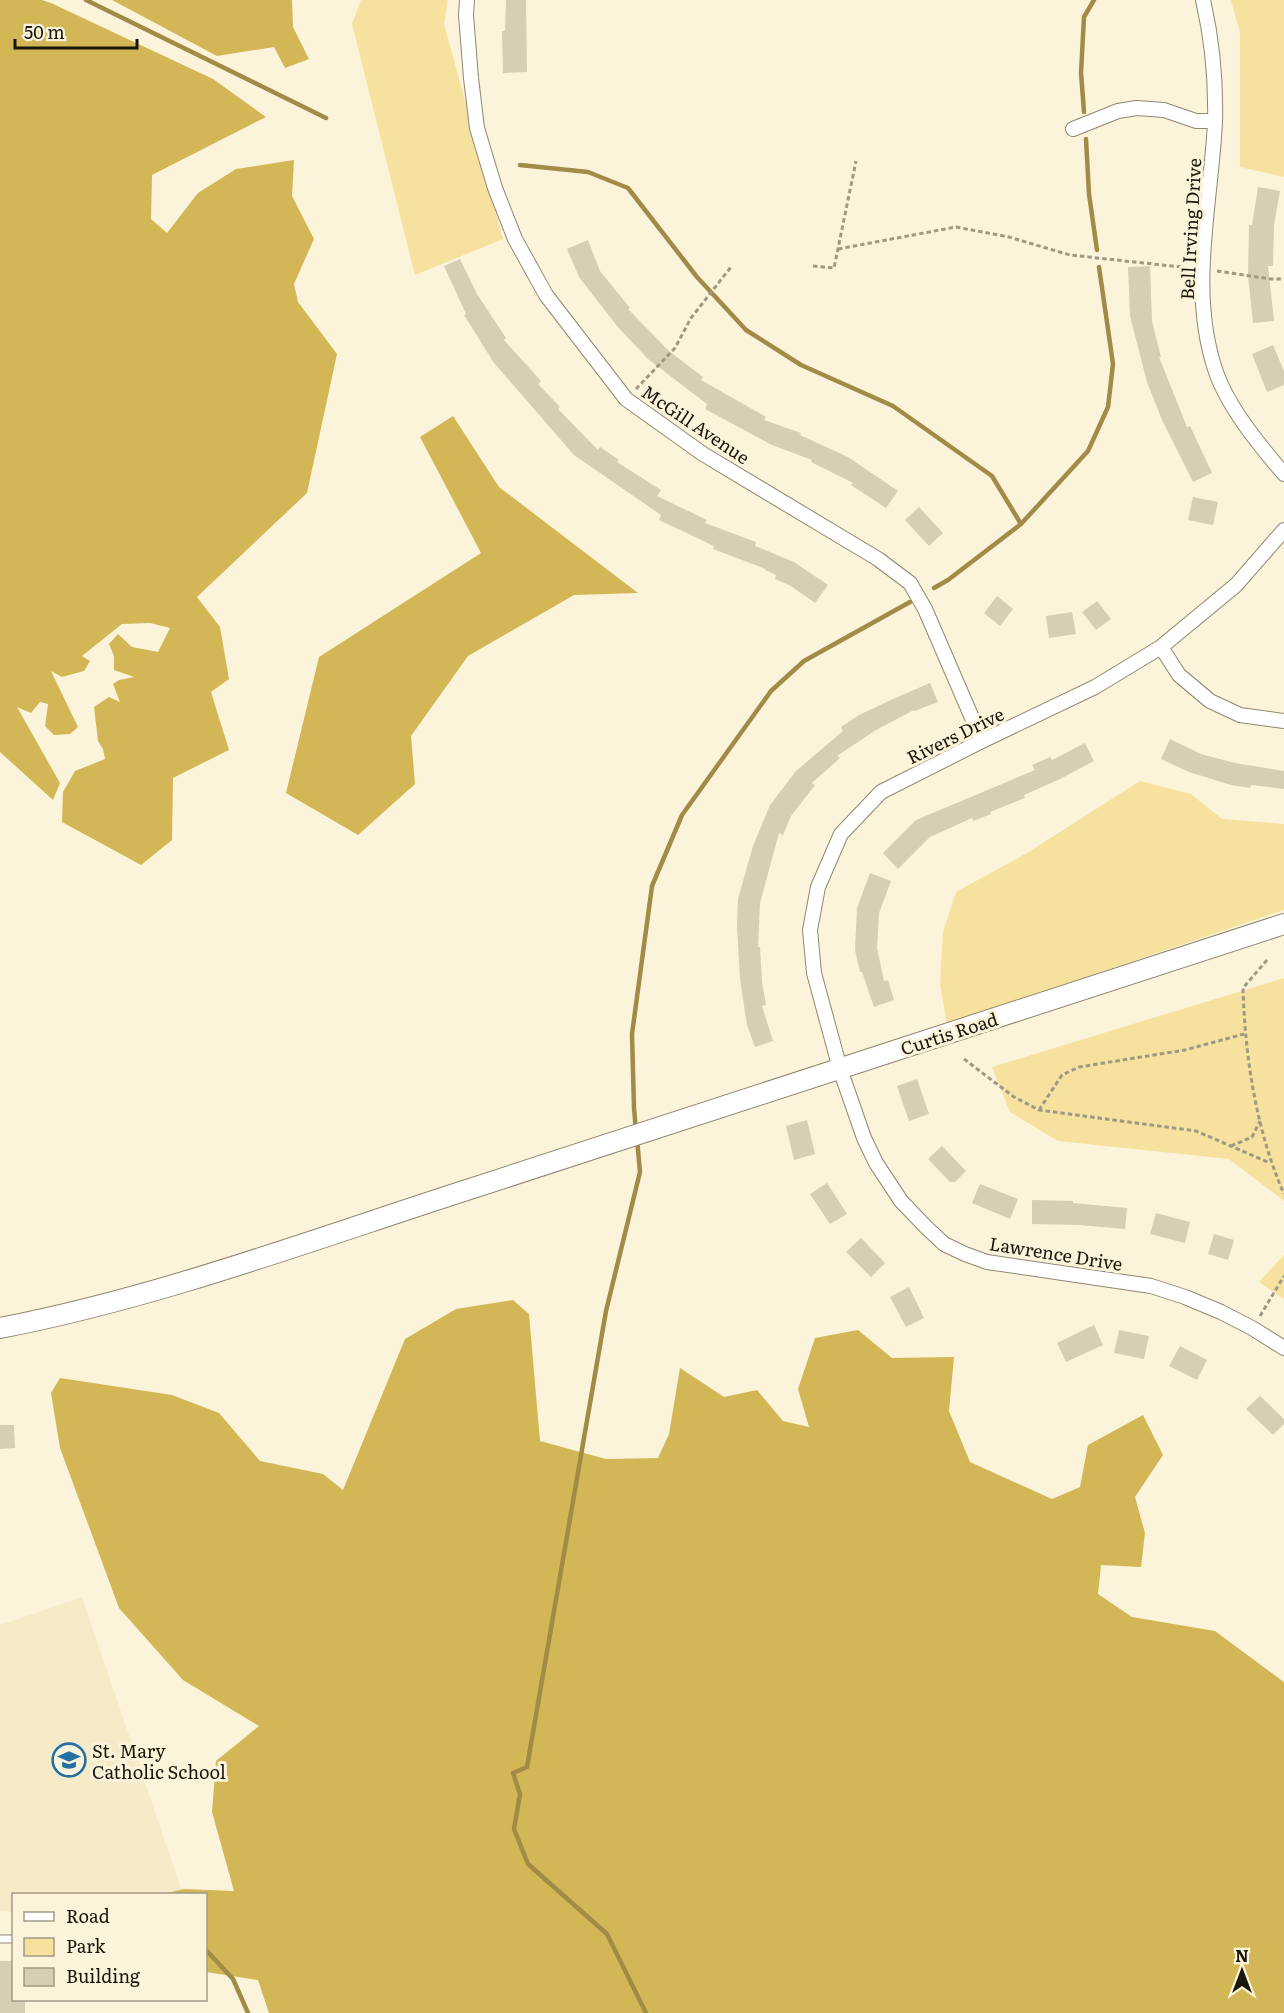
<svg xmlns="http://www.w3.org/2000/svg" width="1284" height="2013" font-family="Literata,serif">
	<rect width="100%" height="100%" fill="#fcf4da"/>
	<!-- built -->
	<path fill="#f6ebc9" d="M82 1597 183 1894H14L13 1912 0 1911V1625Z"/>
	<!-- green -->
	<path fill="#f6e19e" d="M361 0H448L444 24 503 239 415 275 352 24Z
		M1231 0H1284V177L1240 167V33Z
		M1140 781 1191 794 1222 819 1284 824V910L947 1024 940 984 943 932 956 892 1027 853Z
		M1284 978V1201L1229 1159 1058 1141 1010 1112 992 1067Z
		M1284 1255V1299L1259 1282Z"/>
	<!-- forest -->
	<path fill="#d3b656" d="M0 0H42L51 3 213 79 266 117 152 175 151 219 167 233 198 193 236 169 294 160 292 196 314 239 294 284 298 302 337 354 307 493 197 597 220 627 229 679 211 692 229 750 173 778 172 840 141 865 62 822 63 792 75 771 105 759 103 749 98 741 94 707 109 697 120 702 113 684 119 680 134 677 114 670V656L109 644 118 634 132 647 158 652 170 628 150 623 122 624 82 656 90 661 84 671 62 677 51 671 78 727 70 734 54 735 45 726 48 704 40 702 31 713 17 707 60 783 53 800 0 752Z
		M112 0H292L293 27 309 59 285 68 274 47 217 56Z
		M453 416 499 487 638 593 574 595 468 656 411 736 415 784 358 835 286 793 319 657 481 553 420 437Z
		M513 1300 529 1314 540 1441 606 1459 658 1458 669 1434 680 1368 724 1397 757 1390 783 1421 809 1427 798 1389 815 1338 858 1330 892 1358 954 1357 949 1411 970 1462 1052 1499 1080 1487 1088 1445 1143 1415 1163 1455 1135 1497 1145 1533 1141 1567 1101 1565 1098 1594 1132 1617 1215 1631 1284 1682V2013H269L258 1980 206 1972V1894H163L184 1889 234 1891 212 1812 216 1761 259 1726 183 1680 119 1608 60 1448 51 1393 60 1378 172 1395 219 1413 260 1461 323 1474 343 1490 405 1339 456 1309Z"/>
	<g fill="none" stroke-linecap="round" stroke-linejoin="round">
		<!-- stream -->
		<path stroke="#a18b46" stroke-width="4.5" d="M86 0 326 118
			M1084 112 1081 73 1084 17 1094 0
			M1086 139 1089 194 1097 250
			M520 165 588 172 628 188 697 277 746 330 801 365 893 406 992 476 1021 524
			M934 588 948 580 1021 524 1088 451 1108 407 1113 364 1099 267
			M636 1131 634 1108 632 1034 652 886 682 815 771 691 804 661 910 602
			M637 1139 640 1172 606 1311 527 1767 513 1773 520 1794 514 1829 528 1864 607 1934 646 2013
			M206 1950 233 1979 248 2013"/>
	</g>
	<!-- building -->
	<path fill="#d6ceb5" d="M506 0H526L527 72 503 73 502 31H505Z
		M1258 187 1280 191 1274 225 1273 266H1268L1274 321 1253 323 1248 275 1249 225H1252Z
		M588 240 600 271 630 308 628 309 669 351 703 377 701 380 766 417 764 420 801 433 800 435 848 457 898 491 886 508 851 485 853 483 811 462 812 460 772 445 705 409 707 404 648 359 617 326 579 277 567 249Z
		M460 259 477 294 506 338 504 340 541 381 538 384 560 407 558 409 598 450 600 447 619 460 617 462 661 490 657 496 707 520 705 523 756 542 755 546 794 562 828 585 815 603 791 586 775 579 776 575 765 570 766 569 713 549 714 546 659 520 661 515 574 455 494 363 464 315 466 314 444 266Z
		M1150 266 1152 321 1161 357H1159L1187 427 1190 426 1212 473 1193 482 1162 420 1147 382 1130 316 1128 267Z
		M1273 345 1284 371V385L1267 392 1252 354Z
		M1193 497 1218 502 1213 525 1188 520Z
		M919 507 943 533 929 546 905 520Z
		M997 596 1013 609 1000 626 984 613Z
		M1097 601 1111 619 1096 630 1082 612Z
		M1072 612 1076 634 1049 638 1046 616Z
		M930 683 938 702 915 711 914 710 876 730 837 756 840 758 812 783 815 785 791 816 783 835 779 833 760 903 758 947H760L762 982 766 1005 762 1006 773 1041 755 1047 747 1025 740 979 737 926 738 899 753 846 770 805 796 771 843 731 841 727 859 715 893 699Z
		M1170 739 1201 754 1235 763 1284 771V789L1251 785 1250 788 1231 785 1189 772 1161 759Z
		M1085 743 1094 761 1060 779 1024 795 1025 798 990 812 991 814 973 821 972 818 930 837 898 869 883 853 916 820 1035 770 1032 765 1050 757 1052 760Z
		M870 873 891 881 879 913 877 948 884 981 888 980 894 1000 874 1007 862 972H860L855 950 857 908Z
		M917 1079 929 1114 909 1121 897 1086Z
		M807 1120 815 1154 794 1160 786 1126Z
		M942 1146 966 1171 955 1182H950L928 1159Z
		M827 1183 847 1214 830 1224 810 1194Z
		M980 1184 1018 1199 1010 1219 972 1203Z
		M1032 1200 1073 1201V1203L1127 1208 1125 1229 1079 1225 1032 1224Z
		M1156 1213 1190 1222 1185 1243 1150 1234Z
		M1214 1234 1234 1240 1228 1260 1208 1254Z
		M861 1238 885 1263 871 1277 846 1252Z
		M909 1287 924 1318 906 1327 890 1297Z
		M1094 1325 1103 1345 1066 1362 1057 1343Z
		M1119 1330 1149 1336 1144 1359 1114 1353Z
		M1180 1346 1207 1360 1197 1380 1169 1366Z
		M1260 1396 1284 1419V1424L1273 1435 1246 1409Z
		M0 1425H14L15 1448 0 1449Z
		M0 1961H14V2000H25V2013H0Z"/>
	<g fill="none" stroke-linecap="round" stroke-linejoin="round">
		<defs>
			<path id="lane" d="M0 1939H14"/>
			<path id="street" d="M467 0 466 15 471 78 477 128 495 188 515 239 546 295 626 399 703 454 878 559 910 583 925 609 982 741
				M1203 0C1212 39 1216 83 1215 122 1211 205 1188 291 1216 372 1228 407 1260 446 1284 474
				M1073 129 1118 111 1137 108 1164 110 1196 121H1215
				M1284 530 1236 585 1161 647 1095 687 982 741 881 792 841 834 818 887 810 930 814 973 840 1069 864 1138 876 1163 901 1201 926 1227 944 1244 965 1254 987 1262 1151 1286 1185 1297 1221 1312 1252 1328 1284 1348
				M1161 647 1179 675 1210 701 1240 715 1284 721"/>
			<path id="secondary" d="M0 1328C161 1297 317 1238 473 1188 744 1101 1014 1012 1284 924"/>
		</defs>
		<!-- lane casing -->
		<use href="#lane" stroke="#8f8770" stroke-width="9"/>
		<!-- street casing -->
		<use href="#street" stroke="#8f8770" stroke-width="16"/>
		<!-- secondary casing -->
		<use href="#secondary" stroke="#8f8770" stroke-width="22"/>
		<!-- path -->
		<path stroke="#9e9885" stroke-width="3" stroke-dasharray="4.5 3" stroke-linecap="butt" d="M838 249 956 227 1009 237 1070 255 1190 268
			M813 266 834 268 856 161
			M1217 271 1271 279H1284
			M636 389 675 348 691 318 731 267
			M1267 960 1243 988C1245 1057 1256 1130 1284 1194
			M964 1059 1014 1097 1039 1110 1196 1131 1270 1163
			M1039 1110 1062 1075 1079 1067 1185 1050 1244 1034
			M1231 1146 1252 1137 1260 1121
			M1260 1316 1284 1276"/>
		<!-- lane -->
		<use href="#lane" stroke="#fff" stroke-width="7"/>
		<!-- street -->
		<use href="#street" stroke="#fff" stroke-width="14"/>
		<!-- secondary -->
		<use href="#secondary" stroke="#fff" stroke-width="20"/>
	</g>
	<!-- icons -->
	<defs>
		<symbol id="school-ring" viewBox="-11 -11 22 22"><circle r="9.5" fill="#fcf4da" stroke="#2371a3" stroke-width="1.5"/><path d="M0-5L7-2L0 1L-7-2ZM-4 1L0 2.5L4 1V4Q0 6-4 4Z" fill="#2371a3"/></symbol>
	</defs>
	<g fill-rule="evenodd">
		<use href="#school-ring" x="50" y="1741" width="38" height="38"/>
	</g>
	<g text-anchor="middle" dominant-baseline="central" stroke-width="6" stroke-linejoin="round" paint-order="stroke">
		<!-- street labels -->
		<g font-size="18" fill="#19160d" stroke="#fcf4da">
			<text transform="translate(1190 229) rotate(-87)">Bell Irving Drive</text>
			<text transform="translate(696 424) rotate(34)">McGill Avenue</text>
			<text transform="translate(955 735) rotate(-26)">Rivers Drive</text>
			<text transform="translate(949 1033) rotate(-18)">Curtis Road</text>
			<text transform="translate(1056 1253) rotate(9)">Lawrence Drive</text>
		</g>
		<!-- poi labels -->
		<g font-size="18" fill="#19160d" stroke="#fcf4da" text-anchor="start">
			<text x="92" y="1750">St. Mary<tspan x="92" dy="21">Catholic School</tspan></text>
		</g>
	</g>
	<!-- legend -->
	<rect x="12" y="1893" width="195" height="108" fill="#fcf4da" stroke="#a19b88" stroke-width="1.5"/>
	<rect x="24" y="1912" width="30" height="9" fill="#ffffff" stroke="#a19b88" stroke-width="1.5"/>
	<text x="66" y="1923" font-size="18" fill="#19160d">Road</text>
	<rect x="24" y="1938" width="30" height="18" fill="#f6e19e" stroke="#a19b88" stroke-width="1.5"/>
	<text x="66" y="1953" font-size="18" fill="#19160d">Park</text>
	<rect x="24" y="1968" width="30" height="18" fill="#d6ceb5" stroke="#a19b88" stroke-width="1.5"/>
	<text x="66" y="1983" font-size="18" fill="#19160d">Building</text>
	<!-- north arrow -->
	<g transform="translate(1242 1971)" stroke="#fcf4da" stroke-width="4.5" paint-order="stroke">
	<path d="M0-4.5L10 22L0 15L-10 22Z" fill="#19160d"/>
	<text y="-9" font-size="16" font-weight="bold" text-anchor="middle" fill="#19160d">N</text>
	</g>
	<!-- scale -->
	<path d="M15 39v9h122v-9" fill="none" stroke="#19160d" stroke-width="3"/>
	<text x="24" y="39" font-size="18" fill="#19160d" stroke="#fcf4da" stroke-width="4.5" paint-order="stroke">50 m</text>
</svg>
